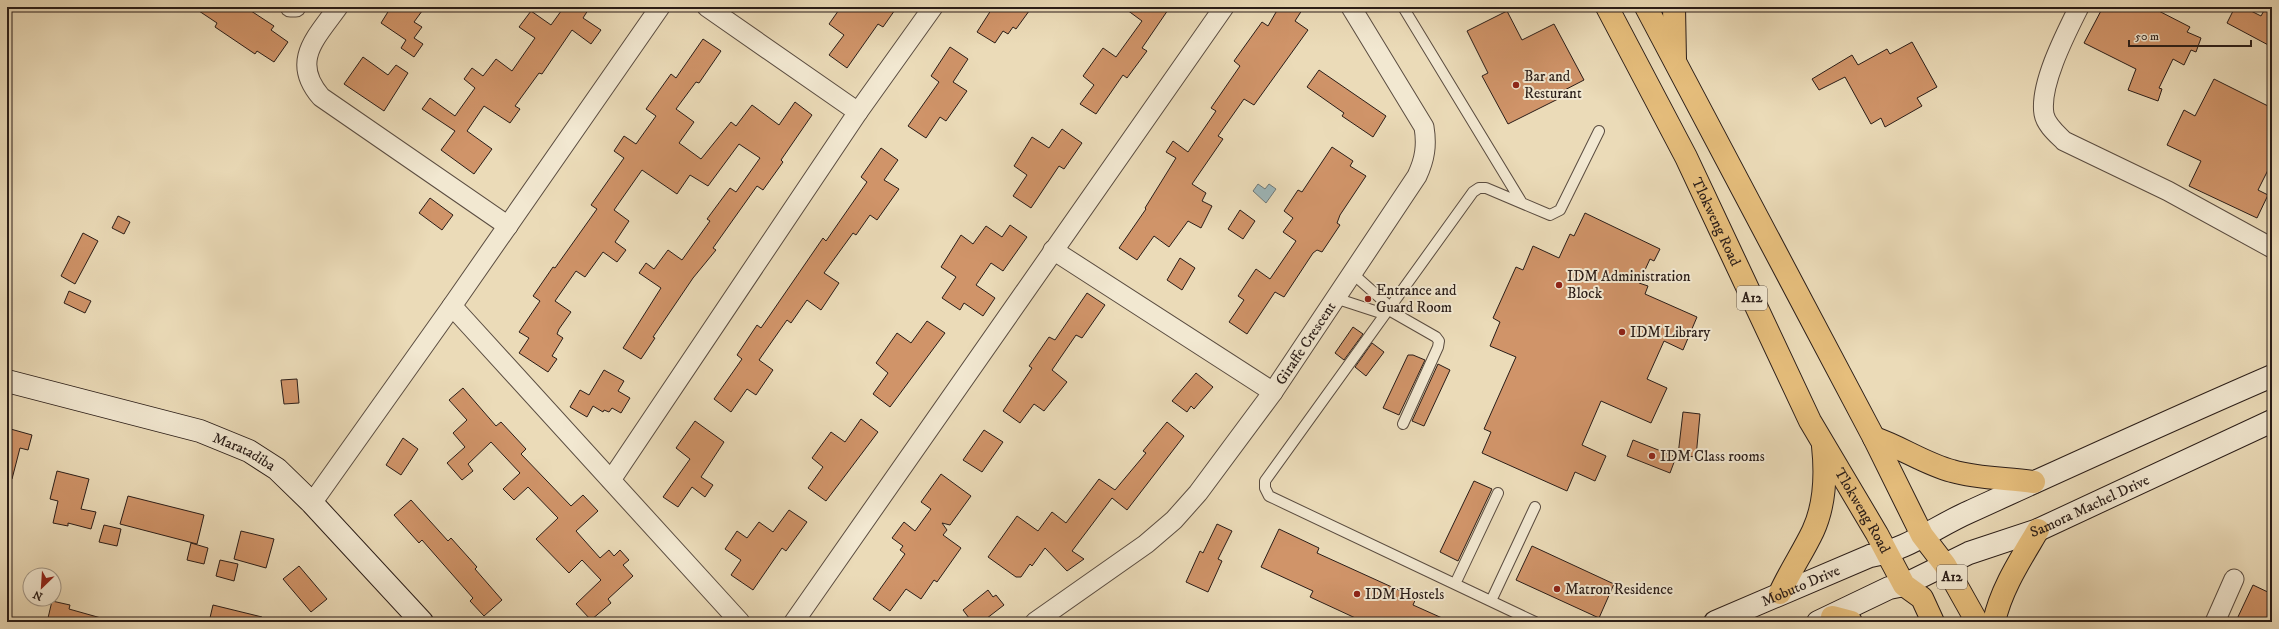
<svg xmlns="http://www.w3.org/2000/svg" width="2279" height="629" font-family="'IM FELL DW Pica',serif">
	<rect width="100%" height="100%" fill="#ebdbb8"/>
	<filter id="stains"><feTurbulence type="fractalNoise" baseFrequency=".005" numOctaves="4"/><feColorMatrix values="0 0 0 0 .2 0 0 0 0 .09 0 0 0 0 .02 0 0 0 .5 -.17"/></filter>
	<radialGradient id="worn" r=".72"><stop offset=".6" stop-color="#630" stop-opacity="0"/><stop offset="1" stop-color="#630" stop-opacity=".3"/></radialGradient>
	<!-- water -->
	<path fill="#9eb8bb" stroke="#707a7a" d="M1258 184 1265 189 1269 184 1276 189 1266 203 1253 191Z"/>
	<!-- building -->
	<path fill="#d09469" stroke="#2a1d18" d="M193 7H245L274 26 271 30 288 42 274 62 257 51 255 54 215 27 217 23Z
		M391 7H425L414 22 422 27 414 38 423 44 414 57 401 48 406 40 381 23Z
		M564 7H590L583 18 601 30 591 44 572 30 542 74 539 73 515 106 520 109 510 123 484 106 467 131 492 149 474 174 441 150 455 131 422 109 430 98 455 116 475 88 464 79 472 68 483 76 496 59 512 71 535 38 519 27 531 11 551 25Z
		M841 7H897L883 27 878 24 847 68 829 55 844 35 829 24Z
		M993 7H1032L1016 29 1013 27 1008 34 1003 31 995 43 977 32Z
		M1123 7H1170L1142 48 1147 51 1127 78 1123 75 1096 114 1080 104 1094 85 1083 76 1103 48 1116 57 1142 21Z
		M1279 7H1304L1295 21 1308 30 1254 105 1244 99 1218 136 1223 139 1192 184 1206 193 1202 201 1212 206 1201 228 1188 221 1169 247 1154 236 1137 260 1119 248 1146 209 1145 208 1176 158 1166 152 1173 141 1188 152 1216 111 1211 108 1240 66 1234 61 1262 22 1268 26Z
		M2103 7H2151L2190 27 2187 32 2201 38 2196 52 2191 50 2184 65 2173 59 2159 88 2162 89 2158 101 2128 90 2136 69 2084 43Z
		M2235 7H2243L2261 16 2266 7H2272V47L2227 23Z
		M1507 11 1522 40 1554 24 1584 80 1555 95 1558 99 1508 124 1482 76 1488 73 1467 31Z
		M703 39 721 51 699 83 696 82 676 109 694 122 679 143 701 159 731 122 736 126 752 105 779 125 795 102 812 115 781 160 783 162 763 190 757 186 713 248 716 250 693 278 653 337 655 338 641 359 623 348 661 288 639 273 646 263 654 269 668 250 682 260 710 221 707 219 730 188 736 192 760 158 739 144 708 186 690 175 677 194 642 170 614 210 629 221 615 242 626 250 617 262 603 252 585 277 576 271 555 301 571 312 559 329 557 334 563 338 552 356 557 359 548 372 519 353 529 338 519 332 540 301 533 296 553 267 555 268 597 209 591 205 624 158 614 151 624 136 636 144 656 116 646 109 671 74 676 78Z
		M1912 42 1937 87 1917 98 1922 106 1885 127 1881 118 1871 124 1845 77 1819 90 1812 79 1852 55 1858 65 1887 49 1890 54Z
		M950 47 968 59 953 82 967 91 946 121 940 117 926 138 908 126 939 82 931 76Z
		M363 57 388 75 396 65 408 73 384 111 344 84Z
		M1319 70 1386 116 1373 137 1342 116 1344 113 1307 87Z
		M2214 79 2272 108V162L2258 190 2268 195 2257 218 2189 186 2201 161 2167 145 2184 110 2195 116Z
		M1062 129 1082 143 1064 169 1059 166 1031 208 1013 196 1027 175 1014 166 1032 137 1049 148Z
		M1332 147 1353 161 1350 166 1366 176 1340 215 1337 223 1340 225 1322 252 1317 250 1313 253 1284 297 1275 292 1247 334 1229 322 1244 300 1238 296 1256 269 1270 279 1296 241 1283 232 1293 218 1284 211 1298 190 1302 192Z
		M881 148 898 160 884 180 899 189 877 220 870 215 856 235 853 233 824 273 839 283 821 310 807 300 791 323 787 320 759 360 773 370 756 395 747 389 731 412 714 399 742 359 737 355 757 325 761 328 823 238 826 241 867 182 861 177Z
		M430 198 453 215 442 230 419 213Z
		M1240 210 1255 221 1243 239 1228 229Z
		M1585 213 1660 249 1654 261 1650 259 1639 283 1648 286 1645 294 1697 317 1683 350 1664 341 1647 379 1667 388 1651 423 1601 401 1582 445 1606 456 1595 481 1575 472 1567 491 1482 453 1491 432 1484 429 1516 357 1490 346 1500 322 1493 318 1516 267 1523 270 1533 246 1559 258 1570 234 1574 236Z
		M118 216 130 222 124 234 112 228Z
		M1010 225 1027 237 1003 271 991 263 976 285 995 298 983 316 964 303 960 310 942 298 956 277 941 267 961 235 973 244 986 226 1002 237Z
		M83 233 98 241 75 284 61 276Z
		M1180 258 1195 268 1182 290 1167 280Z
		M69 291 91 301 85 313 64 303Z
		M1087 293 1105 305 1082 338 1076 335 1052 370 1067 382 1044 411 1034 404 1020 423 1003 411 1032 368 1029 366 1049 337 1055 340Z
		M927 321 945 333 890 407 873 394 888 373 876 363 897 333 911 343Z
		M1353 327 1363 334 1344 360 1335 353Z
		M1372 343 1384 352 1366 376 1355 367Z
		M1408 355H1413L1425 360 1399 415 1383 408Z
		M1438 364 1450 370 1424 426 1412 421Z
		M604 370 624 381 618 391 630 398 621 413 612 408 609 412 604 410 603 412 593 406 587 417 570 407 580 390 589 395Z
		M1196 373 1213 387 1194 409 1191 406 1187 412 1172 401Z
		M297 379 299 403 284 404 281 380Z
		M463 388 496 426 501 422 526 449 521 454 571 506 583 495 598 511 576 531 600 558 609 550 614 556 620 550 629 560 623 565 633 576 608 599 611 603 591 620 576 604 601 580 582 560 569 573 536 539 558 518 528 487 514 500 503 489 520 473 491 442 468 464 473 471 462 480 447 463 465 447 453 433 467 420 449 400Z
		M1683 412 1700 414 1696 457 1678 455Z
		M861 419 878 432 826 501 808 488 823 467 812 458 831 432 845 442Z
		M695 421 724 442 701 477 713 485 705 497 692 487 678 507 663 497 690 459 676 448Z
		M1167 422 1184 436 1127 510 1112 498 1072 551 1084 559 1067 571 1045 548 1032 566 1030 564 1021 577H1016L988 557 1017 516 1038 531 1052 512 1066 523 1099 479 1115 490 1146 453 1143 451Z
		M7 428 32 435 28 450 20 448 12 479H7Z
		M984 430 1003 442 982 472 963 460Z
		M403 438 418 449 401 475 386 465Z
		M1633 440 1676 457 1670 473 1627 456Z
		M57 471 89 479 81 509 96 512 91 529 68 523V526L53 523 58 501 50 499Z
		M941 474 971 496 950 525 942 523 947 530 943 535 961 548 937 582 934 580 921 599 906 589 890 611 873 599 905 554 900 550 903 546 892 538 904 522 915 531 931 509 921 502Z
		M1474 481 1492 489 1458 561 1440 552Z
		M128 496 204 515 197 544 120 524Z
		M411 500 448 541 451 538 477 567 475 569 502 600 484 616 470 601 473 598 422 540 419 543 394 515Z
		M789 510 807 522 786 551 782 548 753 590 731 575 741 560 725 549 737 531 747 538 759 522 773 532Z
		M1217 524 1232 531 1218 559 1222 561 1208 592 1186 582 1200 551 1203 553Z
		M104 525 121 529 117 546 99 542Z
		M1279 529 1319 548 1317 553 1416 598 1413 605 1451 622H1364L1310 597 1313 591 1261 567Z
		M241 531 274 539 266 568 234 559Z
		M191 543 208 548 204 564 187 560Z
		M1532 546 1614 584 1599 618 1516 580Z
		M220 560 238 564 234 581 216 576Z
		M299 566 327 599 311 612 283 579Z
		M2253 585 2272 594V622H2244L2237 619Z
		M988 590 993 597 996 595 1004 605 982 622H972L963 610Z
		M52 601 70 605 69 609 101 618 100 622H65L48 618Z
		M213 605 262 617 261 622H209Z"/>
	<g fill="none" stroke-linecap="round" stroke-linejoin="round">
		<defs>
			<path id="lane" d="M1403 7 1522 203
				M1352 273 1389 306
				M1335 298 1384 314
				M1387 309 1436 337 1439 341 1438 347 1403 424
				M1455 584 1498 493
				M1491 601 1535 507
				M1535 622 1269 496 1265 488V481L1473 192 1479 188H1486L1550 215 1560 210 1599 131"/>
			<g id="street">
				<path d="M290 7H296"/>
				<path d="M338 7C316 38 290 61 321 97L508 226"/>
				<path d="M707 7 858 112"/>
				<path d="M2079 7C2066 33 2039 85 2044 114 2046 125 2057 134 2064 141L2168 191 2272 248"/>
				<path d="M1053 250 1273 392"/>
				<path d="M452 306 740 622"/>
				<path d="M611 480 858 112 933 7"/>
				<path d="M312 503 452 306 660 7"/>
				<path d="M794 622 1224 7"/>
				<path id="s1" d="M1035 622 1146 544 1174 520 1198 493 1273 392 1417 176C1425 159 1427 145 1424 127L1351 7"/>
				<path d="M2215 622 2234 579"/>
			</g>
			<g id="secondary">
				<path id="s2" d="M7 381 200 431 249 451 277 469 312 503 422 622"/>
				<path id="s3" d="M1715 622 1870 556C1905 551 1937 526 1969 512 2070 466 2170 420 2272 376"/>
				<path id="s4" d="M1818 622 1889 588 1904 585 1969 553 2038 530 2272 421"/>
			</g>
			<g id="primary">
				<path id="s5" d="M1607 7 1686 157 1810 421 1877 534 1904 585 1922 598 1933 622"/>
				<path d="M1646 7 1874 438 1922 535 1945 565 1977 622"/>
				<path d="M1674 7 1675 60"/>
				<path d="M1874 438C1901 447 1925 464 1952 471 1979 479 2007 478 2034 482"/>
				<path d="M1780 593C1790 571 1803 552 1813 531 1825 505 1826 474 1823 446"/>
				<path d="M1832 617 1851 622"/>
				<path d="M1994 622C2001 589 2021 559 2038 530"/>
			</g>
		</defs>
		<!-- lane casing -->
		<use href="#lane" stroke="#5a4c40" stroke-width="12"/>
		<!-- street casing -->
		<use href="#street" stroke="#5a4c40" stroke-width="21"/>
		<!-- secondary casing -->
		<use href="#secondary" stroke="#2a1d18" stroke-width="24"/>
		<!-- primary casing -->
		<use href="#primary" stroke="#2a1d18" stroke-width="24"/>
		<!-- lane -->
		<use href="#lane" stroke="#f2e8d1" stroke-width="10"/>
		<!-- street -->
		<use href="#street" stroke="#f2e8d1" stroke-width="19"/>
		<!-- secondary -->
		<use href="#secondary" stroke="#f2e8d1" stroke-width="22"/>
		<!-- primary -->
		<use href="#primary" stroke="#e6be7c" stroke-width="22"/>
	</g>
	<!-- markers -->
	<g fill="#8f2418" stroke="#f2e8d1" stroke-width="1.5">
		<circle cx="1516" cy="85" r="4"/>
		<circle cx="1559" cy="285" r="4"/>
		<circle cx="1368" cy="299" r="4"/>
		<circle cx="1622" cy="332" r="4"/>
		<circle cx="1652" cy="456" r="4"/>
		<circle cx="1557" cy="589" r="4"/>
		<circle cx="1357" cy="594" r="4"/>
	</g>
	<g text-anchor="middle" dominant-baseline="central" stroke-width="4" stroke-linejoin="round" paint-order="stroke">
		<!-- shield labels -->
		<g fill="#f2e8d1" stroke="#665a50" stroke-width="1">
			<rect x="1737" y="286" width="30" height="24" rx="3"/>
			<rect x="1937" y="565" width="30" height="24" rx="3"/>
		</g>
		<g font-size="14" font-weight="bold" fill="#2a1d18">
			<text x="1752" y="298">A12</text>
			<text x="1952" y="577">A12</text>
		</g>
		<!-- poi labels -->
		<g font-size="15" fill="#2a1d18" stroke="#f2e8d1" text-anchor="start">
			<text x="1524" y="76">Bar and<tspan x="1524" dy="17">Resturant</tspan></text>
			<text x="1567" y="276">IDM Administration<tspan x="1567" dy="17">Block</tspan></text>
			<text x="1376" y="290">Entrance and<tspan x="1376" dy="17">Guard Room</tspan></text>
			<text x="1630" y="332">IDM Library</text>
			<text x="1660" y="456">IDM Class rooms</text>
			<text x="1565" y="589">Matron Residence</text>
			<text x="1365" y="594">IDM Hostels</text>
		</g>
		<!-- street labels -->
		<g font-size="15" fill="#2a1d18" stroke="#f2e8d1">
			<text stroke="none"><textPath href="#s5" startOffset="241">Tlokweng Road</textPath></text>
			<text stroke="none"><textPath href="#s1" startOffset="393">Giraffe Crescent</textPath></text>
			<text stroke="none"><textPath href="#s2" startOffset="248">Maratadiba</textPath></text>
			<text stroke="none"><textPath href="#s4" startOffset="296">Samora Machel Drive</textPath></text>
			<text stroke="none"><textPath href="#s5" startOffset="565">Tlokweng Road</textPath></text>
			<text stroke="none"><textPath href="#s3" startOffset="93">Mobuto Drive</textPath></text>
		</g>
	</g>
	<!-- margin -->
	<rect width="2279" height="629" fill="none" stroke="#ebdbb8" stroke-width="24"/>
	<rect x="8" y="8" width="2263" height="613" fill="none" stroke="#2a1d18" stroke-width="2"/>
	<rect x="12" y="12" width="2255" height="605" fill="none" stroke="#2a1d18"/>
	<!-- north arrow -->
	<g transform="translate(42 587) rotate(205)"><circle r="19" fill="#f2e8d1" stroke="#a29787"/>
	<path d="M0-3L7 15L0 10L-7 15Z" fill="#8f2418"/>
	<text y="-6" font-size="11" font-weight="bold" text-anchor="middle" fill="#2a1d18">N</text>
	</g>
	<!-- scale -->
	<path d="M2129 40v6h122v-6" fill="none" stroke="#2a1d18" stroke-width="2"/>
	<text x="2135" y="40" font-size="12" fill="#2a1d18" stroke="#f2e8d1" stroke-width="3" paint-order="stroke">50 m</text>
	<rect width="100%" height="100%" filter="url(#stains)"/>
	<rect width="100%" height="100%" fill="url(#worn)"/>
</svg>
